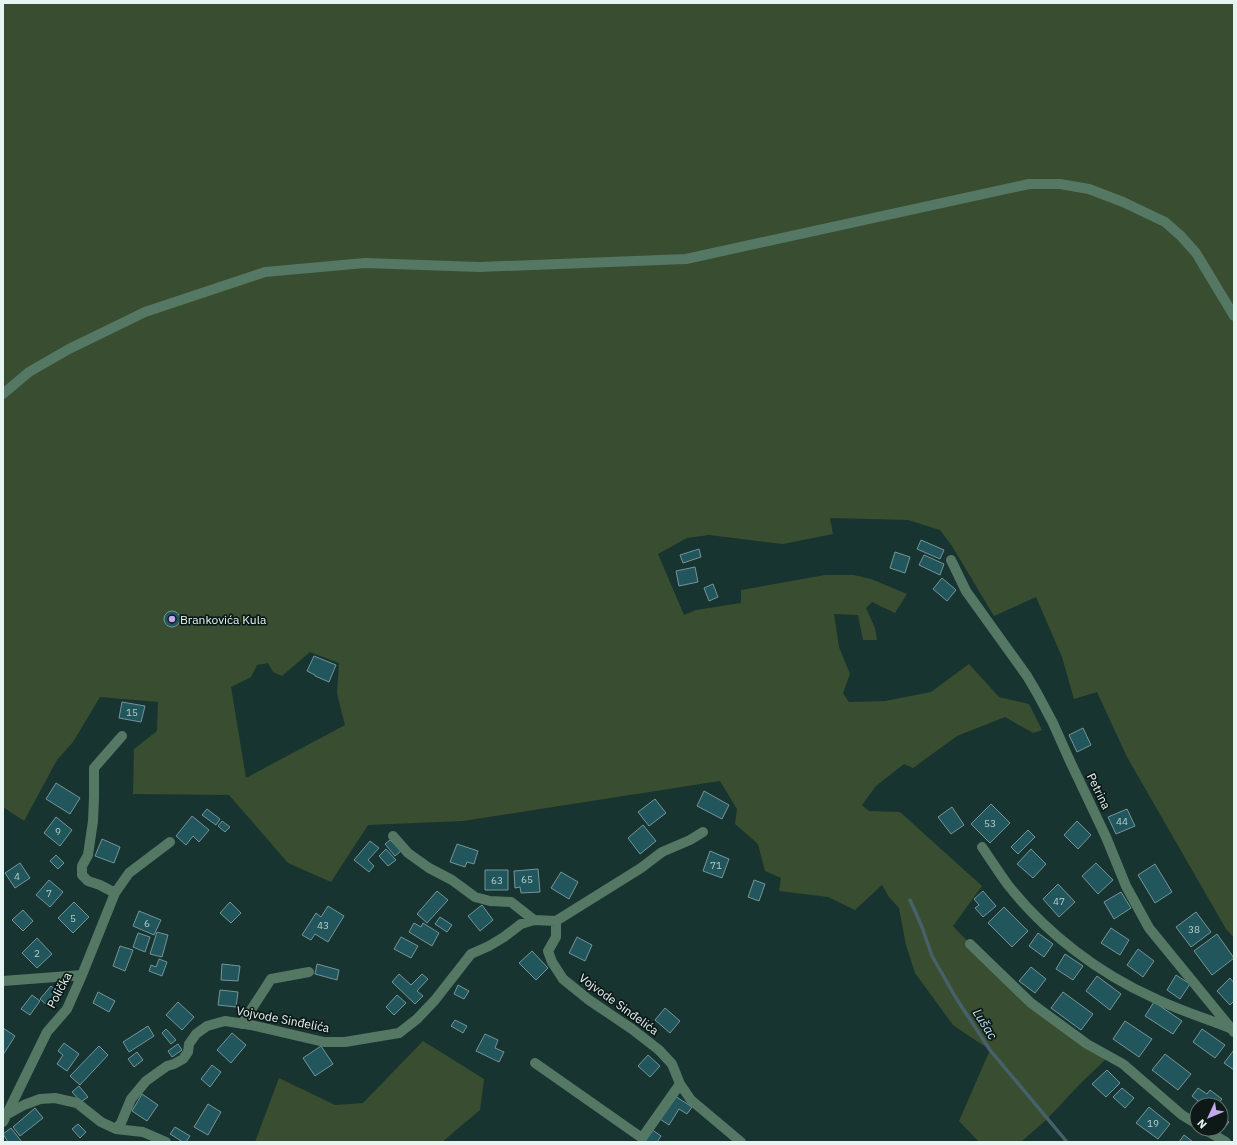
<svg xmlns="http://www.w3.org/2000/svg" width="1237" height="1145" font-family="'IBM Plex Sans',sans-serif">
	<rect width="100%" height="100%" fill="#183430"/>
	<!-- green -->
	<path fill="#394d30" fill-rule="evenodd" d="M3 3H1234V312L1166 221 1060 182 686 258 265 270 144 310 3 392Z
		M1029 186 1088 191 1164 224 1179 237 1234 319V938L1226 929 1127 757 1097 692 1074 699 1062 657 1036 597 994 616 952 546 940 530 908 520 830 518 833 534 783 544 709 535 687 538 658 554 684 615 696 610 741 603V590L825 575H854L871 579 907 594 895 613 872 602 866 608 875 628 877 640H863L858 615 834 614 839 647 850 674 843 693 849 702 885 701 931 692 969 664 999 697 1029 704 1042 730 1033 733 1005 717 957 736 913 768 904 764 876 786 862 805 869 811 900 812 982 886 953 926 970 944 1031 1003 1109 1056 1079 1085 1047 1119 1021 1142H979L959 1121 990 1050 953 1025 915 973 906 945 899 908 889 897 882 885 855 910 828 897 779 891 781 878 765 871 758 844 735 824 737 809 720 781 463 821 368 825 331 882 288 863 229 795 133 794 134 749 157 731 158 702 100 697 73 742 57 760 24 821 3 807V396L30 373 145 313 265 273 365 265 687 261ZM310 652 339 663 337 693 345 725 246 778 231 687 251 677 257 665 268 663 273 672 282 676Z
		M423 1041 484 1079 480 1110 442 1142H255L279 1078 335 1105 363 1103Z"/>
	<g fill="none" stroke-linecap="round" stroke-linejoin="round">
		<!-- stream -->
		<path stroke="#466169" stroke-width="3.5" d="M910 900 922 927 932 956 956 998 990 1050 1067 1142"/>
	</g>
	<!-- building -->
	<path fill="#22565d" stroke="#769498" d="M921 540 944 550 940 559 917 549Z
		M699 549 701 557 683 563 680 555Z
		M895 552 910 557 905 573 890 568Z
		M924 555 944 564 940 575 919 565Z
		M695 567 698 582 679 586 676 571Z
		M942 578 956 590 947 601 933 589Z
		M713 584 718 597 709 601 704 588Z
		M164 619a8 8 0 1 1 16 0a8 8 0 1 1-16 0Z
		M314 656 336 665 329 682 315 676V675L307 671Z
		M122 702 145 706 141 722 119 718Z
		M1083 728 1091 745 1077 752 1069 735Z
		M56 783 80 798 70 814 46 799Z
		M704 791 729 805 722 819 697 806Z
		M655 799 666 813 649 826 638 812Z
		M991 804 1010 823 990 843 971 824Z
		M952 807 964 825 951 834 938 817Z
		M207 809 220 819 216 825 202 815Z
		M1127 809 1135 826 1116 834 1108 817Z
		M192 816 209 830 199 842 193 836 186 845 176 836Z
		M56 817 72 830 60 846 44 833Z
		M222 821 230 827 225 832 218 826Z
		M1077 821 1091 835 1078 849 1064 835Z
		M643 825 656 841 640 854 628 838Z
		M1028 830 1035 837 1018 854 1011 847Z
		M102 839 120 847 114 863 95 856Z
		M390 840 401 851 395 856 385 844Z
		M370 841 379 848 368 860 374 866 369 872 354 860Z
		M457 844 478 851 474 864 467 862 465 867 450 862Z
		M386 849 396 860 388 866 379 856Z
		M1031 849 1046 864 1033 878 1017 864Z
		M710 851 729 859 722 878 703 871Z
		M56 855 64 863 58 869 50 861Z
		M20 863 30 878 15 888 5 873Z
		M1096 863 1113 880 1098 894 1082 876Z
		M1155 864 1172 892 1155 903 1138 875Z
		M538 869 540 892 521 893 520 887 515 888 514 871Z
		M485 870H508V890H485Z
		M561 872 578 882 569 899 551 888Z
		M49 880 63 892 50 907 36 895Z
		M754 880 765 884 759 901 748 897Z
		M1058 884 1075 902 1059 917 1043 899Z
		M437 891 448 900 427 923 417 914Z
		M983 891 996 906 983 917 975 908 979 905 974 899Z
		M1121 892 1131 908 1114 919 1104 902Z
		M74 902 89 917 73 933 58 918Z
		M230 902 241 913 231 923 220 913Z
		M482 905 493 920 480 931 468 916Z
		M328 906 344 916 328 942 315 934 311 940 302 935 316 913 321 917Z
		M1004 907 1028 931 1012 947 988 923Z
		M23 910 33 921 23 931 12 920Z
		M139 911 161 920 154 935 133 926Z
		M1196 912 1211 932 1191 947 1176 927Z
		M440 917 452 925 447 932 435 924Z
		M414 923 421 927 423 923 439 933 432 946 409 932Z
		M1111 928 1129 940 1120 955 1101 943Z
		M157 932 168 935 162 957 150 954Z
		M138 933 150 937 145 952 133 947Z
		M1038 933 1053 944 1044 957 1029 946Z
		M1217 934 1234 958 1212 975 1194 951Z
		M401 937 418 946 411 958 394 949Z
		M577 937 592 945 585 961 569 953Z
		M37 938 52 954 37 968 22 953Z
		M120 946 133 950 125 971 113 966Z
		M1138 949 1154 961 1143 977 1127 965Z
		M532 951 548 968 536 980 519 963Z
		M1065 954 1083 966 1073 980 1056 969Z
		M159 959 167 962 162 976 149 971 151 965 156 967Z
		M222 964 240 966 238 981 221 980Z
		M317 964 339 970 337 980 315 974Z
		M1031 967 1046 979 1035 993 1019 981Z
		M399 974 411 985 422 974 428 979 417 991 423 996 415 1004 392 982Z
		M1176 975 1190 984 1180 999 1167 990Z
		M1097 976 1121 994 1110 1010 1086 991Z
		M1230 978 1234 983V1001L1230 1005 1217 991Z
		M458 985 469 991 464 999 454 994Z
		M51 986 59 993 48 1006 40 999Z
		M220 990 238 992 236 1007 218 1005Z
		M98 992 115 1001 109 1012 93 1003Z
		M1063 992 1093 1014 1081 1030 1051 1008Z
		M32 995 40 1001 30 1015 21 1009Z
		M397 995 406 1003 394 1015 386 1007Z
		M178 1002 194 1017 182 1030 166 1015Z
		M1154 1002 1182 1021 1173 1034 1145 1016Z
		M665 1008 680 1021 670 1033 655 1020Z
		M455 1020 467 1026 463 1033 451 1026Z
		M1125 1021 1152 1039 1139 1057 1113 1039Z
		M148 1026 154 1036 129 1052 123 1042Z
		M3 1028 15 1036 3 1055Z
		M166 1029 176 1040 171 1044 162 1033Z
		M1202 1029 1225 1045 1215 1058 1193 1042Z
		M232 1033 246 1045 231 1063 217 1050Z
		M485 1034 498 1040 495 1048 504 1052 499 1062 476 1051Z
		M64 1043 79 1054 67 1071 57 1064 63 1055 58 1051Z
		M178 1044 182 1050 172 1057 168 1051Z
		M99 1046 108 1055 80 1085 70 1076Z
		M321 1046 333 1064 315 1076 303 1058Z
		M1234 1050V1070L1224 1063Z
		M137 1052 143 1060 134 1067 128 1059Z
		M1165 1054 1191 1074 1178 1090 1152 1070Z
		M648 1055 660 1066 650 1077 638 1066Z
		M212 1065 221 1072 210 1087 201 1079Z
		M1107 1070 1120 1083 1106 1097 1092 1084Z
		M79 1086 88 1097 81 1102 72 1092Z
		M1122 1088 1134 1098 1125 1108 1113 1097Z
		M1198 1088 1207 1094 1210 1090 1222 1099 1217 1105H1203L1192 1096Z
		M142 1094 158 1105 147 1121 132 1111Z
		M675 1096 692 1107 687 1114 679 1109 669 1125 660 1119Z
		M208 1104 221 1112 208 1135 194 1127Z
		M1149 1107 1170 1124 1158 1139 1136 1123Z
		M35 1108 43 1118 20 1136 13 1127Z
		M1222 1117 1229 1122 1222 1131 1219 1129H1221Z
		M78 1124 86 1132 80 1138 72 1129Z
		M175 1127 190 1136 186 1142H183L170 1134Z
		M11 1128 22 1142H8L3 1134Z
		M651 1129 661 1136 657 1142H642Z
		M1184 1135 1193 1142H1179Z"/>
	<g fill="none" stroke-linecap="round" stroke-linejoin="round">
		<!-- street -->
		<path stroke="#547864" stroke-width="10" d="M3 394 29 372 69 349 145 312 265 272 365 263 479 267 686 259 1029 184H1060L1089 189 1123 202 1165 222 1181 236 1196 253 1234 316
			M951 560 966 591 1027 676 1037 693 1053 723 1069 759 1106 837 1126 886 1149 928 1234 1032
			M393 836 408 853 429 868 452 880 475 897 490 901 511 902 534 920
			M982 847C991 860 999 873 1008 885 1046 933 1098 973 1154 998 1178 1010 1205 1018 1230 1028
			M115 893 100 885 88 881 82 875V866L88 855 93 821 94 797V768L122 736
			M556 921V937L548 951 552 962 563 979 589 1000 632 1029 659 1050 672 1064 680 1084 691 1100 741 1142
			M970 944 1031 1003 1087 1044 1123 1064 1182 1115 1197 1124
			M3 981 82 975
			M242 1024 271 979 309 972
			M535 1063 642 1138 680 1084
			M6 1115 24 1105 40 1099 55 1098 77 1103 101 1122 116 1129 121 1123 131 1099 146 1081 167 1066 174 1064 183 1059 188 1052 189 1044 196 1034 207 1026 225 1021 251 1025 324 1042H345L399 1033 417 1019 435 1000 471 954 489 946 504 937 521 924 534 920 556 921 641 868 662 852 690 840 703 832
			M3 1122 47 1032 67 1009 82 975 115 893 129 873 170 842
			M116 1129 143 1132 166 1142
			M1204 1129 1226 1142"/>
	</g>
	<!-- markers -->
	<circle fill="#c4a7f1" stroke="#0d1917" stroke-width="1.5" cx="172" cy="619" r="4"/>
	<g text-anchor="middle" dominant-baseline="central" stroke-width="3.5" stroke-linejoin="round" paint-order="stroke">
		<!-- number labels -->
		<g font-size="10" fill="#b4cdcd">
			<text x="132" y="712">15</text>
			<text x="1122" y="821">44</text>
			<text x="990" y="823">53</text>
			<text x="58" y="831">9</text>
			<text x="716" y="865">71</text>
			<text x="17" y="876">4</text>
			<text x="527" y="879">65</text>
			<text x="497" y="880">63</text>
			<text x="49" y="893">7</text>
			<text x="1059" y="901">47</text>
			<text x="73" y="918">5</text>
			<text x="147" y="923">6</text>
			<text x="323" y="925">43</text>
			<text x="1194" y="929">38</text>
			<text x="37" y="953">2</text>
			<text x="1153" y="1123">19</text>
		</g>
		<!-- poi labels -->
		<g font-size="12" fill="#e5f5f2" stroke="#0d1917" text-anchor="start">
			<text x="180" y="619">Brankovića Kula</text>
		</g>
		<!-- street labels -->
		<g font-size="12" fill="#e5f5f2" stroke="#0d1917">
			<text transform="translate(1099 791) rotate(64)">Petrina</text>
			<text transform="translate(59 990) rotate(-62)">Polička</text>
			<text transform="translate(619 1004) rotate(36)">Vojvode Sinđelića</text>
			<text transform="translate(283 1019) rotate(11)">Vojvode Sinđelića</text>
		</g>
		<!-- water labels -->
		<g font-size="13" font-style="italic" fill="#bfe7fc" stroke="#0d1917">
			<text transform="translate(985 1024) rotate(58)">Lušac</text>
		</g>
	</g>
	<!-- border -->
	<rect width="1237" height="1145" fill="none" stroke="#e5f5f2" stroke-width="8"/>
	<!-- north arrow -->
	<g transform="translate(1209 1117) rotate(226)"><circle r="19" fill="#0d1917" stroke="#63716f"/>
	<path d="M0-3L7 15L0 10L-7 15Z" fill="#c4a7f1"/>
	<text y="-6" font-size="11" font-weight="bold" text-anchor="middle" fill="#e5f5f2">N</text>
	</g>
</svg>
